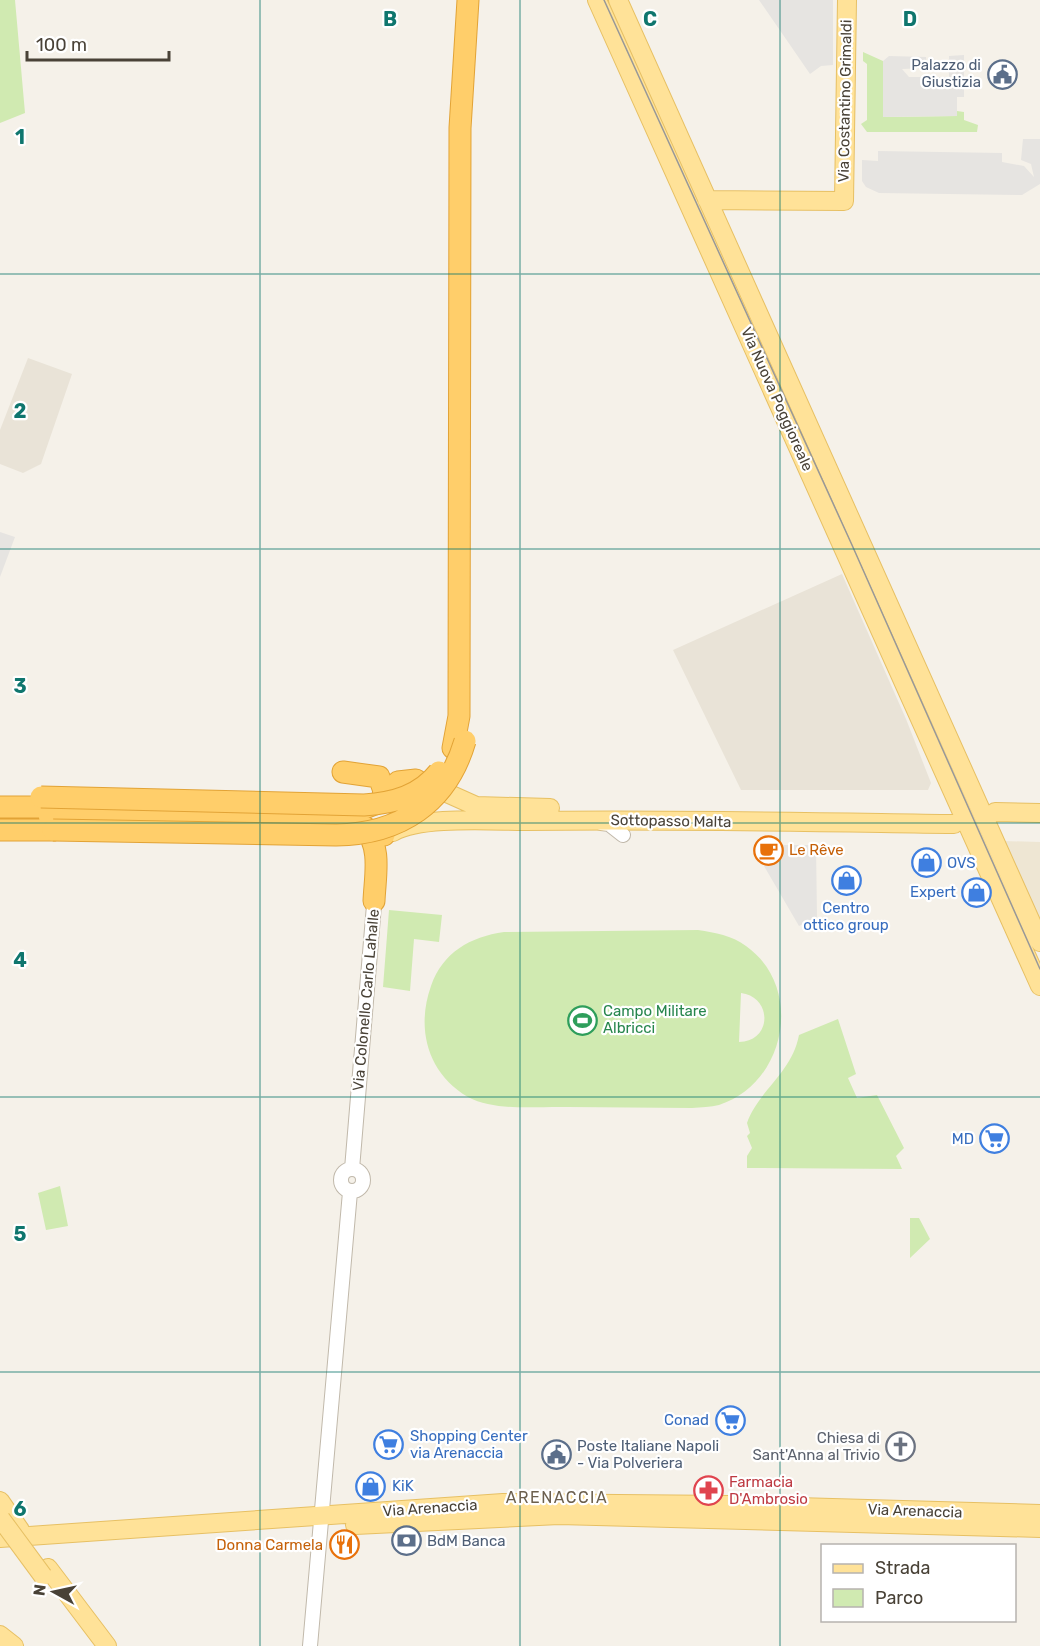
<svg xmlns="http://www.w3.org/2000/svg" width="1040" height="1646" font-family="Rubik,sans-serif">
	<rect width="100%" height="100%" fill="#f5f1e9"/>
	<!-- residential -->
	<path fill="#e9e3d7" d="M28 358 72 374 41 464 23 473 0 464V430Z
		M842 574 906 719 931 783 928 790H741L673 650Z"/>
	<!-- education -->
	<path fill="#eee6d3" d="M1003 841 1040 842V925Z"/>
	<!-- green -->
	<path fill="#d0eab1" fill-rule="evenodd" d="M0 0H15L25 113 0 123Z
		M863 52 883 61V117L957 116V111L964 112V120L978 125 977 132H867L861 124 867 120V64L863 61Z
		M389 910 442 915 439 942 414 939 410 991 383 987Z
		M698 930C716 933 731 935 746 946 804 987 787 1083 719 1105 711 1107 701 1107 692 1108 651 1108 609 1107 568 1107 538 1106 496 1112 468 1097 427 1073 416 1028 431 986 443 952 470 937 504 932ZM741 993C773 997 772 1042 739 1042Z
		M838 1019 856 1074 848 1078 857 1098 877 1095 904 1148 896 1156 902 1169 747 1168V1156L752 1148 747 1136 750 1133 747 1123C758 1091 792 1073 799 1035Z
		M60 1186 68 1226 46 1230 38 1193Z
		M910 1218H919L930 1239 910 1258Z"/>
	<!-- parking -->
	<path fill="#e6e4e1" d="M759 0H833V65L821 66 810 74Z
		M964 55V97H957V116L883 117V61L889 56 926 57 927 68 902 69 909 77H949V56Z
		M1023 139H1040V184L1022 195 879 193 866 187 862 181V160L878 161V151L1002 153V162L1024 166 1034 177 1031 164 1021 160Z
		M0 532 15 537 0 577Z
		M781 845H816L817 917 799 926 764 866 771 862V857H780Z"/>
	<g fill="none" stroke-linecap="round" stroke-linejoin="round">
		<defs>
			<path id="minor" d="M601 823 609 824 623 835
				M341 1180a11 11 0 1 1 22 0a11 11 0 1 1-22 0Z
				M352 1169 375 893
				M310 1646 350 1192"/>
			<path id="major" d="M597 0 1040 986
				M618 0 1040 942
				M707 200 844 201 847 0
				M429 785 476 806 550 808
				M995 812 1040 813
				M393 832C420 816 491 821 524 821 667 819 810 822 954 824
				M0 1501 20 1530
				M355 1525 559 1515 1040 1528
				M0 1538 503 1503 730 1505 1040 1514
				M48 1568 107 1646
				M0 1635 14 1646"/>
			<path id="highway" d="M453 748 459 716 460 128 468 0
				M343 772 379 777 384 791 382 800
				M0 807H65
				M367 807 380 802 398 782 416 780
				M49 815H329L353 819 373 833 384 835
				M364 827C382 847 375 876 374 901
				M0 830H53"/>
		</defs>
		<!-- minor casing -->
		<use href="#minor" stroke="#c1b9ab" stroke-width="16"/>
		<!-- major casing -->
		<use href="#major" stroke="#e7c064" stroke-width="20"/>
		<!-- highway casing -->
		<use href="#highway" stroke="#e2a336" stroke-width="23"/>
		<!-- minor -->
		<use href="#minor" stroke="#fff" stroke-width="14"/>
		<!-- major -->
		<use href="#major" stroke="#ffe298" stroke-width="18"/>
		<!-- highway -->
		<use href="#highway" stroke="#ffce6a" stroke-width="21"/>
		<!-- tram -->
		<path stroke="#989898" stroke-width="1.5" d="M604 0 852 545 1040 969"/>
		<defs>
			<path id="major-bridge" d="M1 1519 43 1576"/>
			<path id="highway-bridge" d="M41 797 364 805C394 803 420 796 439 772
				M53 830 336 835C400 834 447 803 465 741"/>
		</defs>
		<!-- major-bridge casing -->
		<use href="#major-bridge" stroke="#e7c064" stroke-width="20" stroke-linecap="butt"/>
		<!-- highway-bridge casing -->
		<use href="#highway-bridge" stroke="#e2a336" stroke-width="23" stroke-linecap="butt"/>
		<!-- major-bridge -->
		<use href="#major-bridge" stroke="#ffe298" stroke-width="18"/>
		<!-- highway-bridge -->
		<use href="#highway-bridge" stroke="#ffce6a" stroke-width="21"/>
	</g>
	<!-- grid -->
	<path fill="none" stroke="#0f766e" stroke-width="1.5" stroke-opacity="0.55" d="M260 0V1646M520 0V1646M780 0V1646M0 274H1040M0 549H1040M0 823H1040M0 1097H1040M0 1372H1040"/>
	<!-- icons -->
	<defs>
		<symbol id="civic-ring" viewBox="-11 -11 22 22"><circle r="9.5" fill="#fff" stroke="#5c6f8a" stroke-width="1.5"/><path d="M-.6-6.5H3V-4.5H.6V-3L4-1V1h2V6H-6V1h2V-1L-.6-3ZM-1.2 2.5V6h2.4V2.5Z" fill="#5c6f8a"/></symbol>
		<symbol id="cafe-ring" viewBox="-11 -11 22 22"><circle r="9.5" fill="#fff" stroke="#e8710a" stroke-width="1.5"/><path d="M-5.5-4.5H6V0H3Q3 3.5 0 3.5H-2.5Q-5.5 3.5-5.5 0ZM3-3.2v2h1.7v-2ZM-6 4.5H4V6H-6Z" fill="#e8710a"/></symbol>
		<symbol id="shop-ring" viewBox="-11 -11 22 22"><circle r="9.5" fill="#fff" stroke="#3f7fe0" stroke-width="1.5"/><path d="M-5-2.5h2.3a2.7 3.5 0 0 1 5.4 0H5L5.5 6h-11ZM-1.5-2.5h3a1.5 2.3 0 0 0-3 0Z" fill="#3f7fe0"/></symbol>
		<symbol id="stadium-ring" viewBox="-11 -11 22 22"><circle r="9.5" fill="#fff" stroke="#2e9e5b" stroke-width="1.5"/><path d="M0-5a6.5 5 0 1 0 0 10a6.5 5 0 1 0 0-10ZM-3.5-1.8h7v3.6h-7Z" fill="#2e9e5b"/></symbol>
		<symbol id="supermarket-ring" viewBox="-11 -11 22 22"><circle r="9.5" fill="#fff" stroke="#3f7fe0" stroke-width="1.5"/><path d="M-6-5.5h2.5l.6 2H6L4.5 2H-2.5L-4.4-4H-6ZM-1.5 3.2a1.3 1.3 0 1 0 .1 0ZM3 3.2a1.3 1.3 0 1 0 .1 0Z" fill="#3f7fe0"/></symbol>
		<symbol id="church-ring" viewBox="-11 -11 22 22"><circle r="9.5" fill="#fff" stroke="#6b7280" stroke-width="1.5"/><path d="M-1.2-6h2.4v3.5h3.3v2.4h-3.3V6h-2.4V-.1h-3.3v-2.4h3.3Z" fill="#6b7280"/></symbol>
		<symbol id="pharmacy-ring" viewBox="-11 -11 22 22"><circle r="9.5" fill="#fff" stroke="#e0444e" stroke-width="1.5"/><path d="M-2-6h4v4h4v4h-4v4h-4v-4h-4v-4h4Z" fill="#e0444e"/></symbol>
		<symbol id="bank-ring" viewBox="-11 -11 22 22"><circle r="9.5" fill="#fff" stroke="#5c6f8a" stroke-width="1.5"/><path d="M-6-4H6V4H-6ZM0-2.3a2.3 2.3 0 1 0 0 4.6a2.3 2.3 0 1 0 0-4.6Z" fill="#5c6f8a"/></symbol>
		<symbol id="restaurant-ring" viewBox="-11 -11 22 22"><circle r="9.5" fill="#fff" stroke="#e8710a" stroke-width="1.5"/><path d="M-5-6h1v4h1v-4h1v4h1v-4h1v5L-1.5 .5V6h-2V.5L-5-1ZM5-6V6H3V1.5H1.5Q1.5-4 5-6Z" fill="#e8710a"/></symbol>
	</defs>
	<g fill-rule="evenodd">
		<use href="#civic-ring" x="986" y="58" width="33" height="33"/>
		<use href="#cafe-ring" x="752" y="834" width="33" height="33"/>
		<use href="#shop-ring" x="910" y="846" width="33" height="33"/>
		<use href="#shop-ring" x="830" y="864" width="33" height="33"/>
		<use href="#shop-ring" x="960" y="876" width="33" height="33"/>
		<use href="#stadium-ring" x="566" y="1004" width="33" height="33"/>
		<use href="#supermarket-ring" x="978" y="1122" width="33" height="33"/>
		<use href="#supermarket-ring" x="714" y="1404" width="33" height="33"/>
		<use href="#supermarket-ring" x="372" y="1428" width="33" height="33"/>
		<use href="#church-ring" x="884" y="1430" width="33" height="33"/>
		<use href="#civic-ring" x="540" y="1438" width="33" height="33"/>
		<use href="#shop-ring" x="354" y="1470" width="33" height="33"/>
		<use href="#pharmacy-ring" x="692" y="1474" width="33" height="33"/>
		<use href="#bank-ring" x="390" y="1524" width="33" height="33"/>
		<use href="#restaurant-ring" x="328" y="1528" width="33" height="33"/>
	</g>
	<g text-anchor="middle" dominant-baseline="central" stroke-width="4.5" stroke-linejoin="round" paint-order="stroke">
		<!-- service labels -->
		<g font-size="15" fill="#4e5e75" stroke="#fff" text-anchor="start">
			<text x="981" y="65" text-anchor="end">Palazzo di<tspan x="981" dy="17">Giustizia</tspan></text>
			<text x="577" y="1446">Poste Italiane Napoli<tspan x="577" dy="17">- Via Polveriera</tspan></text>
			<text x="427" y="1541">BdM Banca</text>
		</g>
		<!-- street labels -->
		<g font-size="15" fill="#494237" stroke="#fff">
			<text transform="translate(845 101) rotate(-89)">Via Costantino Grimaldi</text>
			<text transform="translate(777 399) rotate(66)">Via Nuova Poggioreale</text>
			<text transform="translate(671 821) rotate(1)">Sottopasso Malta</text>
			<text transform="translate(366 1000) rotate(-85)">Via Colonello Carlo Lahalle</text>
			<text transform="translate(430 1508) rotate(-4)">Via Arenaccia</text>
			<text transform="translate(915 1511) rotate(2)">Via Arenaccia</text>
		</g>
		<!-- food labels -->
		<g font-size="15" fill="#c56008" stroke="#fff" text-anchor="start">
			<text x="789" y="850">Le Rêve</text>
			<text x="323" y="1545" text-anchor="end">Donna Carmela</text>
		</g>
		<!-- shop labels -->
		<g font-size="15" fill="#366cbe" stroke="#fff" text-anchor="start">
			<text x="947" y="863">OVS</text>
			<text x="956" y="892" text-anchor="end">Expert</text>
			<text x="846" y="908" text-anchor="middle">Centro<tspan x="846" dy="17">ottico group</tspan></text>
			<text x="974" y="1139" text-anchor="end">MD</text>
			<text x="709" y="1420" text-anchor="end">Conad</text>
			<text x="410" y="1436">Shopping Center<tspan x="410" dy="17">via Arenaccia</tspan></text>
			<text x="392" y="1486">KiK</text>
		</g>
		<!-- leisure labels -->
		<g font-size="15" fill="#27864d" stroke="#fff" text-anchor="start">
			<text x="603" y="1011">Campo Militare<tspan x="603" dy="17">Albricci</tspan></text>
		</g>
		<!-- worship labels -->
		<g font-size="15" fill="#5b616d" stroke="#fff" text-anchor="end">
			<text x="880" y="1438">Chiesa di<tspan x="880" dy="17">Sant'Anna al Trivio</tspan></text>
		</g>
		<!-- health labels -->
		<g font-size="15" fill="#be3a42" stroke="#fff" text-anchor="start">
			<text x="729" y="1482">Farmacia<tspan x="729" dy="17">D'Ambrosio</tspan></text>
		</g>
		<!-- neighbourhood labels -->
		<g font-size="16" letter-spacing="1.5" fill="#6c604e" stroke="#fff">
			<text x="557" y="1497">ARENACCIA</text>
		</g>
	</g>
	<g font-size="20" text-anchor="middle" font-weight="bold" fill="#0f766e" stroke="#fff" stroke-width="4.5" stroke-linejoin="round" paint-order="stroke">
		<text x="390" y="26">B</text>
		<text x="650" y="26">C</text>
		<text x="910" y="26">D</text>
		<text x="20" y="144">1</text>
		<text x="20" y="418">2</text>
		<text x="20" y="693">3</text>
		<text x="20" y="967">4</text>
		<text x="20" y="1241">5</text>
		<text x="20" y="1516">6</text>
	</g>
	<!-- legend -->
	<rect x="821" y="1544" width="195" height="78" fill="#ffffff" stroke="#b6b3af" stroke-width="1.5"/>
	<rect x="833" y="1564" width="30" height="9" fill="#ffe298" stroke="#b6b3af" stroke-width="1.5"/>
	<text x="875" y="1574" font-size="18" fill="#494237">Strada</text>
	<rect x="833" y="1589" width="30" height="18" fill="#d0eab1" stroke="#b6b3af" stroke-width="1.5"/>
	<text x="875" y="1604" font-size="18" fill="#494237">Parco</text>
	<!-- north arrow -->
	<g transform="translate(54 1592) rotate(278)" stroke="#ffffff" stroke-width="4.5" paint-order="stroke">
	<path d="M0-4.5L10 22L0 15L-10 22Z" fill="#494237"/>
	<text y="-9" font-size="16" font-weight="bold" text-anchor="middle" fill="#494237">N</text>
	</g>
	<!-- scale -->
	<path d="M27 51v9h142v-9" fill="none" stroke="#494237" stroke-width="3"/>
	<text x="36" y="51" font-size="18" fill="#494237" stroke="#ffffff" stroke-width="4.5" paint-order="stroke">100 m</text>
</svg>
